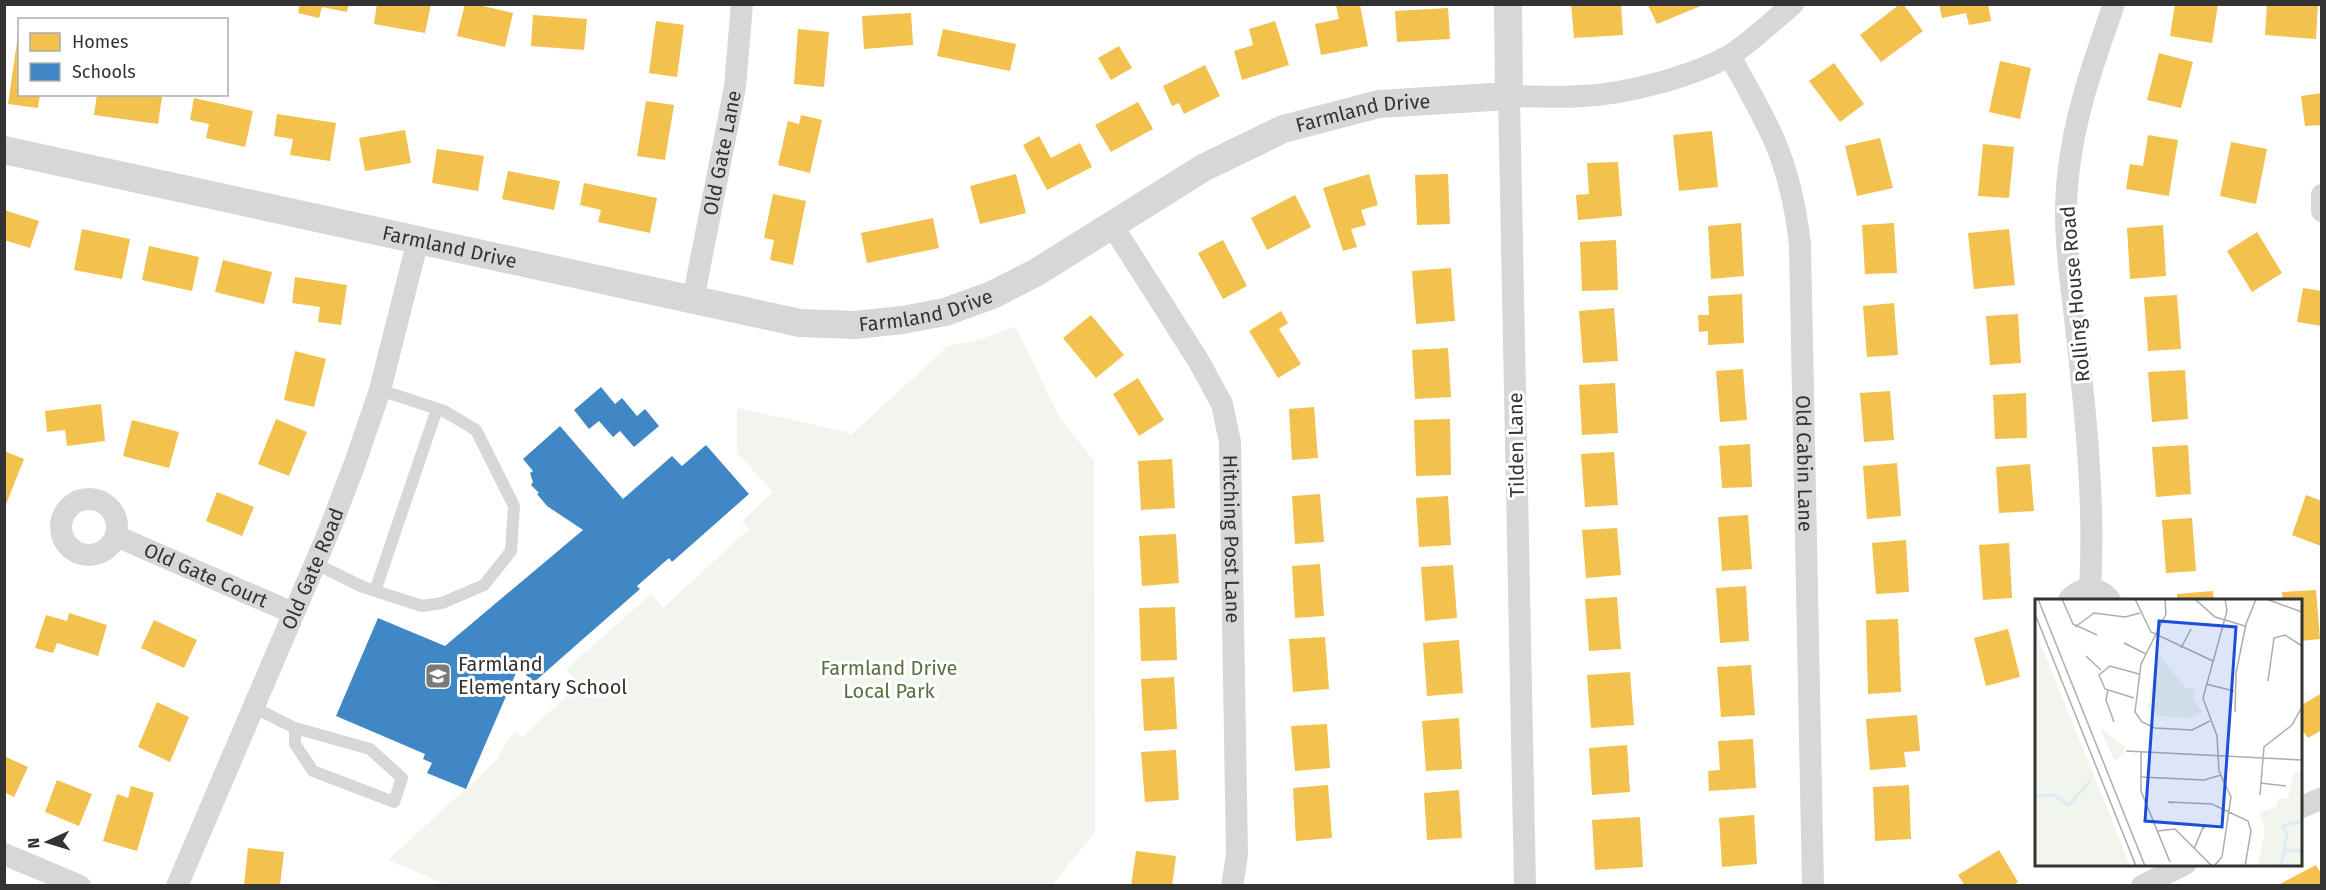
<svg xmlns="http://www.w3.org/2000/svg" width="2326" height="890" font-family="'Fira Sans',sans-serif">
	<rect width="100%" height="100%" fill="#fff"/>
	<!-- green -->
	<path fill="#f1f5ed" d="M1016 327 1059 417 1094 461 1095 832 1052 885 450 886 388 860 497 760 506 741 516 731 522 737 579 685 566 669 651 594 663 608 749 529 742 521 773 492 737 453V408L848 432 850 436 948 346 978 340Z"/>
	<!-- homes -->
	<path fill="#f2c14e" d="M300 4H349L347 12 322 7 319 18 298 13Z
		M377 4H431L425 33 374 24Z
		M465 4H474L513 13 505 47 457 36Z
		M1571 4H1621L1623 35 1574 38Z
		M1900 4H1903L1923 31 1881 62 1860 35Z
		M1939 4H1988L1991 21 1969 25 1966 13 1942 18Z
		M2175 4H2218L2212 43 2170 36Z
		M2267 4H2318L2316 39 2265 35Z
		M1336 5H1360L1368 46 1321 55 1315 24 1339 19Z
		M1648 5H1703L1657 24Z
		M1448 8 1450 39 1397 42 1395 11Z
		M911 13 913 45 864 49 862 16Z
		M533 15 587 19 584 50 531 46Z
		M656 21 684 25 677 77 649 73Z
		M1275 21 1289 65 1242 80 1234 51 1253 45 1249 29Z
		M798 29 829 32 824 87 794 84Z
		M943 29 1016 44 1010 71 937 56Z
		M18 35 20 94H40L38 108 8 104Z
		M1119 46 1132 68 1111 80 1098 58Z
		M2159 53 2193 62 2181 108 2147 100Z
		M2000 61 2031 68 2020 119 1989 112Z
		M1834 63 1864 104 1840 122 1809 81Z
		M1205 65 1220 96 1184 114 1179 103 1172 106 1163 86Z
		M2322 93V125L2305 126 2301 96Z
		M97 94H146L162 97 158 124 94 115Z
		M194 98 253 111 245 147 206 138 209 124 190 120Z
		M646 101 674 105 665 160 637 156Z
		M1138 102 1153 129 1111 152 1095 125Z
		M277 114 336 123 330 161 290 155 293 139 274 136Z
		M801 115 822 120 810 173 778 165 788 121 799 124Z
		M405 130 411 163 365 171 359 138Z
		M1712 131 1718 187 1679 191 1673 135Z
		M2148 135 2178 140 2169 196 2126 189 2130 164 2143 166Z
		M1039 136 1051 158 1080 143 1092 167 1047 190 1023 145Z
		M1880 138 1893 188 1857 196 1845 146Z
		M2231 142 2267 149 2256 204 2220 196Z
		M1983 144 2014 147 2009 198 1978 196Z
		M437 149 484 156 478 191 432 183Z
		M1618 162 1622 216 1578 220 1576 195 1589 194 1587 163Z
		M508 171 560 181 554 210 502 199Z
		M1016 174 1026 213 980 224 970 186Z
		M1369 174 1378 205 1361 210 1366 225 1351 229 1357 247 1343 251 1323 188Z
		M1448 174 1450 224 1417 225 1415 175Z
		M584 183 657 198 650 233 598 222 601 210 580 205Z
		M773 194 806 201 793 265 770 260 774 240 764 238Z
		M1295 195 1311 227 1267 250 1251 218Z
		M4 210 39 221 30 248 4 240Z
		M933 218 939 248 867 263 861 233Z
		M1741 223 1744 276 1711 279 1708 226Z
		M1894 223 1897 273 1865 274 1862 225Z
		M2163 225 2166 276 2130 279 2127 228Z
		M82 229 130 239 122 279 74 270Z
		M2009 229 2015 285 1974 289 1968 233Z
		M2257 232 2282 273 2252 292 2227 251Z
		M1223 240 1247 286 1223 299 1198 253Z
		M1616 240 1618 290 1582 291 1580 242Z
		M149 246 199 257 192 291 142 280Z
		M223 260 272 272 264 304 215 292Z
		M1451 268 1455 321 1416 324 1412 271Z
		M295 277 347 285 341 325 318 322 320 307 292 303Z
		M2303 288 2322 291V326L2297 322Z
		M1742 294 1744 343 1708 345V331L1699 332 1698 315H1709L1708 296Z
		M2177 295 2181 349 2148 351 2144 297Z
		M1894 303 1898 355 1867 357 1863 306Z
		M1614 308 1618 361 1583 363 1579 311Z
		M1281 311 1288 323 1279 329 1301 364 1278 378 1249 331Z
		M2018 314 2021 363 1990 365 1986 316Z
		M1091 315 1124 355 1096 378 1063 338Z
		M1448 348 1451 397 1415 399 1412 350Z
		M295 351 326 359 314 407 284 400Z
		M1743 369 1747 420 1720 422 1716 371Z
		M2185 370 2188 419 2152 422 2148 372Z
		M1138 378 1164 420 1139 436 1113 394Z
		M1615 383 1618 433 1582 435 1579 385Z
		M1890 391 1894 440 1864 442 1860 393Z
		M2026 393 2027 438 1995 439 1993 395Z
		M101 404 105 441 67 446 65 430 47 432 45 411Z
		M1314 407 1318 458 1292 460 1289 409Z
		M276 419 307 432 289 476 258 464Z
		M1450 419 1451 475 1416 476 1414 420Z
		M132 420 179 432 169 468 123 456Z
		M1750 444 1752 487 1722 488 1719 446Z
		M2188 445 2191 494 2156 497 2152 447Z
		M4 451 24 459 5 507H4Z
		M1614 452 1618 505 1585 507 1581 454Z
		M1172 459 1175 508 1141 510 1138 461Z
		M1897 463 1901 516 1867 519 1863 466Z
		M2030 464 2034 511 1999 513 1996 467Z
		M217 492 254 507 242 536 206 521Z
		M1320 494 1324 542 1295 544 1292 496Z
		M2306 495 2322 501 2321 546 2292 535Z
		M1448 496 1451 545 1419 547 1416 498Z
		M1748 515 1752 569 1722 571 1718 517Z
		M2192 518 2196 571 2166 573 2162 520Z
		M1617 528 1621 575 1586 578 1582 530Z
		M1176 534 1179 583 1142 586 1139 536Z
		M1906 540 1909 592 1876 594 1872 543Z
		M2009 543 2012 598 1983 600 1979 545Z
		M1320 564 1324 616 1295 618 1292 566Z
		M1453 565 1457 618 1425 621 1421 567Z
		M1746 586 1749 641 1720 643 1716 588Z
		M2316 590 2320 639 2300 641V600H2283L2282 592Z
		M2213 591 2214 600H2177V594Z
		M1617 597 1621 649 1589 651 1585 599Z
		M1175 607 1177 660 1141 661 1139 608Z
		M69 613 107 625 98 656 57 643 53 653 35 648 46 615 67 621Z
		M1898 619 1901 692 1868 694 1866 620Z
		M154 620 197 640 184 668 141 648Z
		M2008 629 2020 677 1986 686 1974 638Z
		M1325 637 1329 689 1293 692 1289 639Z
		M1459 640 1463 693 1427 696 1423 643Z
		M1751 665 1755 715 1721 717 1717 667Z
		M1630 672 1634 725 1591 728 1587 675Z
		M1174 677 1177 729 1144 731 1141 679Z
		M2322 693V730L2308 738 2300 726V706Z
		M157 702 189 717 170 762 138 747Z
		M1917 715 1920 751 1904 752 1906 767 1870 770 1866 719Z
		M1459 718 1462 769 1426 771 1422 721Z
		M1327 724 1330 768 1295 771 1291 726Z
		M1753 739 1756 788 1709 791 1708 771 1720 770 1718 741Z
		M1627 745 1630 792 1592 795 1589 748Z
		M1176 750 1179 800 1145 802 1141 752Z
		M4 756 28 767 14 797 4 792Z
		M57 780 92 794 79 826 45 812Z
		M1328 785 1332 838 1296 841 1293 788Z
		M1909 785 1911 839 1875 841 1873 787Z
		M131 786 154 793 137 851 103 841 117 794 128 798Z
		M1459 790 1462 838 1427 840 1424 793Z
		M1754 815 1757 864 1722 867 1719 818Z
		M1640 817 1643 867 1595 870 1592 820Z
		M248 848 284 852 280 886H244Z
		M1999 850 2018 882 2013 886H1965L1958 875Z
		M1136 851 1176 856 1172 886H1131Z
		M2316 865 2322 875V886H2276Z"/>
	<!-- schools -->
	<path fill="#3f88c5" d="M601 387 615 404 622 398 637 416 645 409 659 426 634 447 620 431 613 437 599 421 589 429 574 410Z
		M560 426 623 499 672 456 682 466 706 445 749 494 672 562 669 558 637 586 640 589 533 683 519 666 466 789 427 773 432 763 423 759 425 754 336 716 378 618 445 646 583 530 547 506 537 494 539 493 531 485 533 482 530 473 533 471 523 459Z"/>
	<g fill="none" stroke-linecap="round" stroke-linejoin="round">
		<!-- service -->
		<path stroke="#d7d7d7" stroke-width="12" d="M314 563 363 587 422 606 442 603 484 585 511 551 514 506 476 430 444 411 380 390
			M375 591 437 409
			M253 707 295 728 370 749 402 778 394 802 313 771 295 744V728"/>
		<!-- minor -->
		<g stroke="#d7d7d7" stroke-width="22">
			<path id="s1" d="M1730 56C1745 84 1762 112 1775 142 1789 175 1796 209 1800 245L1813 886"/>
			<path d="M2322 195V211"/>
			<path id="s2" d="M1112 225 1198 360 1222 404 1230 442 1237 855 1232 886"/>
			<path id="s3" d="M693 300 735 87 742 4"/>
			<circle cx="89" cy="527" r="28"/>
			<path id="s4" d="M116 536 293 613"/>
			<path d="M2090 589C2095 504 2086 419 2077 335 2071 282 2062 228 2068 176 2074 116 2094 61 2114 4"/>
			<path d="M2069 600C2081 586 2099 586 2110 600"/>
			<path d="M2300 808 2322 798"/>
			<path d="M4 854 80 886"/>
			<path id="s5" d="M177 886 329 531 355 463 380 390 418 240"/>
			<path d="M1525 886 1509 96C1534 96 1559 98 1583 96 1626 94 1691 77 1729 56 1748 45 1775 19 1793 4"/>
			<path d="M2142 886 2185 864"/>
		</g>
		<!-- tertiary -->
		<path stroke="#d7d7d7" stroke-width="28" id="s6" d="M4 150 800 323 855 325 902 320 945 312 992 295 1037 272 1203 168 1283 129 1379 104 1509 96 1508 4"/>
	</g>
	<!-- icons -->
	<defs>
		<symbol id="school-square" viewBox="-11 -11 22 22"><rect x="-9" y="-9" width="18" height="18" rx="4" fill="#7a7a7a" stroke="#fff"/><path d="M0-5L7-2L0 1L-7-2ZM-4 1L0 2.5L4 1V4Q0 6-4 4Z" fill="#fff"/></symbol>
	</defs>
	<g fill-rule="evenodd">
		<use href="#school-square" x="423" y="661" width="30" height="30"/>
	</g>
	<g text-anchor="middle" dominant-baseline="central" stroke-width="6" stroke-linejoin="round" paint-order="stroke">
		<!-- street labels -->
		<g font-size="20" fill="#333" stroke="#fff">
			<text stroke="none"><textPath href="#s6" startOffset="1428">Farmland Drive</textPath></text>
			<text stroke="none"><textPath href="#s3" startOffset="150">Old Gate Lane</textPath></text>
			<text stroke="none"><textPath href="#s6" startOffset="456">Farmland Drive</textPath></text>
			<text transform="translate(2075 294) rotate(-95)">Rolling House Road</text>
			<text stroke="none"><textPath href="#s6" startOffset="942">Farmland Drive</textPath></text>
			<text transform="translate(1516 445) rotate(-91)">Tilden Lane</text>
			<text stroke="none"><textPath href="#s1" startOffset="422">Old Cabin Lane</textPath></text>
			<text stroke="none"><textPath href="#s2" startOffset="346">Hitching Post Lane</textPath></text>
			<text stroke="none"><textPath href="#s5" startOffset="345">Old Gate Road</textPath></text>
			<text stroke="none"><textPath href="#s4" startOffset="98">Old Gate Court</textPath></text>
		</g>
		<!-- poi labels -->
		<g font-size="20" fill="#333" stroke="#fff" text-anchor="start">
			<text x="458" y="664">Farmland<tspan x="458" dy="23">Elementary School</tspan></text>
		</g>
		<!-- park labels -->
		<g font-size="20" fill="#56703f" stroke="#fff">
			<text x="889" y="668">Farmland Drive<tspan x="889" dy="23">Local Park</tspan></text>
		</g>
	</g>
	<!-- overview -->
	<g transform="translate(2035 599)">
		<rect width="267" height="267" fill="#fff"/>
		<path d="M0 32 61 181 95 267H0ZM124 56 151 89H161L158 98 167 113 155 119 123 117 113 108 119 67ZM65 128 90 148 89 155 79 162ZM259 173 267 174V267H223L230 231 224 213 241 208 244 200 253 199Z" fill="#f1f5ed"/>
		<path fill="none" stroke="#ddebf3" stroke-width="3" d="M0 197 18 196 34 206 56 181M249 251 267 252M246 267 252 235 248 227 267 222"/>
		<path fill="none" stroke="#adadad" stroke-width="1.5" d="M3 0 110 267M27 0 38 25 62 36M100 0 116 33 178 62M130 0 131 15 106 65 100 113 107 123 120 129 157 131 175 122M160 0 180 18 210 27M231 0 267 13M0 15 101 267M40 28 59 14 90 18 105 14M94 46 89 44 111 55M146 49 156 30 154 34M55 61 51 57 66 71M233 82 239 39 250 36 267 47M171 85 199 92M73 91 71 101 79 123M99 99 70 90 64 76 75 67 104 75M200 113 201 74 211 25 221 0M95 152H91L267 161M106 153V192L135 263M105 178 169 181 186 176M225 184 251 187M225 196 229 148 257 126 267 108M138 204 133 203 177 205 213 222 216 232 210 267M122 232 140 230 177 267M159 250 169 226V230M179 267 187 258 196 198 184 172 182 137 168 99 192 12 190 0"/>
		<path fill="#1d4ed8" fill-opacity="0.15" stroke="#1d4ed8" stroke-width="3" d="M124 22 201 28 187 228 110 222Z"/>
		<rect width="267" height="267" fill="none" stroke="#333" stroke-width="3"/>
	</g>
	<!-- border -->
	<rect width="2326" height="890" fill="none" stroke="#333333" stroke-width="12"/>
	<!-- legend -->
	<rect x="18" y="18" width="210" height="78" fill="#ffffff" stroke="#adadad" stroke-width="1.5"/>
	<rect x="30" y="33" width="30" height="18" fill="#f2c14e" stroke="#adadad" stroke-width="1.5"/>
	<text x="72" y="48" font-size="18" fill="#333333">Homes</text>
	<rect x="30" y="63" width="30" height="18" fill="#3f88c5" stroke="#adadad" stroke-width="1.5"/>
	<text x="72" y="78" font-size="18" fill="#333333">Schools</text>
	<!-- north arrow -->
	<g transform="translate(48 842) rotate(266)" stroke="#ffffff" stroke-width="4.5" paint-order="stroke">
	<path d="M0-4.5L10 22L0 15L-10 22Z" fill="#333333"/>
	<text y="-9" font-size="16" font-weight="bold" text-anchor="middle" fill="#333333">N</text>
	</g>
</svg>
